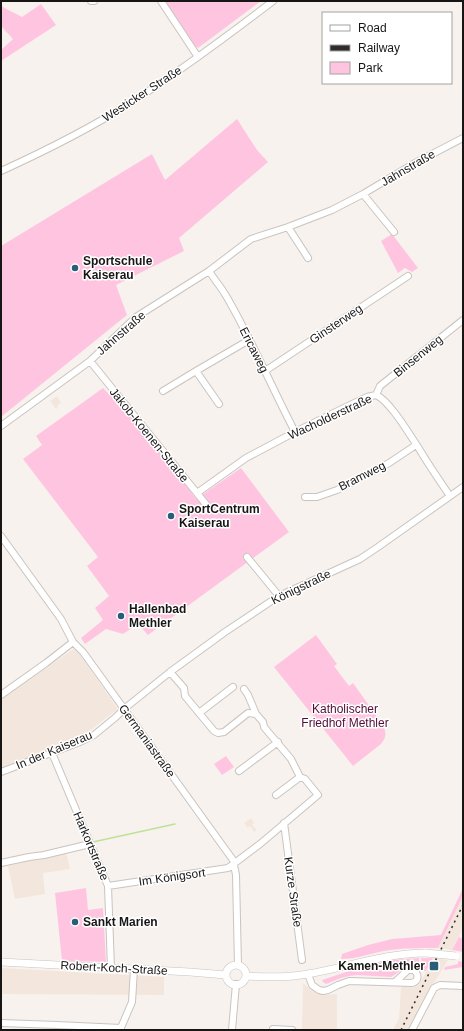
<svg xmlns="http://www.w3.org/2000/svg" width="464" height="1031" font-family="Helvetica,sans-serif">
	<rect width="100%" height="100%" fill="#f8f2ee"/>
	<!-- built -->
	<path fill="#f3e7dd" d="M57 396 61 403 57 406 58 408 56 409 50 401Z
		M75 648 118 709 84 735 71 743 1 768V698L20 686Z
		M251 818 254 823 252 825 257 830 254 832 250 826 248 828 244 823Z
		M66 852 70 869 43 873 45 894 15 899 8 866Z
		M463 896V928L459 937 452 950 438 948Z
		M433 958 448 960 425 998 409 1030H393L399 1018 401 987 419 985Z
		M1 968 164 977V995L1 994Z
		M303 983 309 988 317 994 326 995 337 994V1030H302Z"/>
	<!-- green -->
	<path fill="#ffc5e0" d="M164 1H261L198 48 194 45Z
		M41 4 56 25 1 61V50L13 39 1 26V6L22 17Z
		M237 119 257 150 268 162 179 238 184 251 116 285 127 315 1 417V246L152 154 165 180Z
		M392 234 418 268 412 272 405 268 398 273 381 241Z
		M103 388C137 422 168 460 196 499L241 468 289 532 148 635 138 624 123 634 106 629 85 644 81 638 103 620 95 608 109 596 87 566 98 557 23 459 42 445 36 436Z
		M316 635 337 664 334 666 349 686 353 683 383 725C386 732 387 737 381 744L353 766 274 667Z
		M226 756 234 767 222 775 214 764Z
		M86 888 88 910 103 908 106 962 62 961 55 893Z
		M463 888V896L438 948C422 948 406 948 390 950 374 952 358 959 341 959L342 954 368 945 392 939 441 935Z
		M459 937 463 939V952L452 950Z
		M419 958 420 970C414 965 410 964 403 968H366V966L391 960Z
		M421 958H433L426 971H423Z
		M458 961 463 962V967L444 970 445 967 458 964Z
		M401 970 396 974 391 977 357 975 349 976 341 978 326 984 323 982 322 980 349 971Z"/>
	<g fill="none" stroke-linecap="round" stroke-linejoin="round">
		<!-- stream -->
		<path stroke="#bee295" stroke-width="1.5" d="M93 842 175 824"/>
		<defs>
			<path id="minor" d="M91 1H94
				M161 1 198 57
				M1 171C45 151 89 129 130 103 179 72 226 37 273 1
				M363 194 394 232
				M288 227 308 258
				M209 271C214 279 220 286 225 294 251 338 271 386 295 432
				M90 361 209 508
				M196 371 219 404
				M265 371 408 276
				M163 391 196 371 249 340
				M376 395 380 386 463 320
				M1 426 90 361 136 317 209 271 251 239 288 227 332 210 363 194 415 163 463 138
				M197 493 246 458 295 432 350 405 367 397 376 395C390 401 409 434 418 447 428 464 439 480 450 496
				M305 497H317L337 490 389 463 416 445
				M1 536 61 619 73 642 83 652 233 860 236 875 238 965
				M247 557 279 596
				M244 689 248 695 256 714
				M1 695 46 663 73 642
				M199 713 233 687
				M52 753 108 886 111 968
				M239 771 278 742
				M1 772 80 742 94 735 116 717 124 709 170 672 225 632 279 596 360 559 378 547 463 487
				M276 795 300 777
				M284 823 302 960
				M1 863 29 857 44 855 90 844
				M108 886 228 868 260 844 318 795 305 779 300 777 291 759 264 727 263 722 256 714 248 713 224 732 218 733 214 731 185 696 184 688 170 672
				M308 974 312 985 319 990 323 991 328 990 338 985 349 981 412 983C419 981 419 975 414 970H408L395 982
				M1 1023 57 1025 121 1028
				M120 1030 132 1002 134 969
				M232 1030 236 984
				M273 1030V1029L292 1030
				M412 1030 434 988 440 985 463 986"/>
			<path id="major" d="M1 962 190 972 226 975
				M226 975a10 10 0 1 1 20 0a10 10 0 1 1-20 0Z
				M246 976C264 977 283 978 301 975 343 969 383 953 426 953"/>
		</defs>
		<!-- minor casing -->
		<use href="#minor" stroke="#c9c4bf" stroke-width="8"/>
		<!-- major casing -->
		<use href="#major" stroke="#c9c4bf" stroke-width="8"/>
		<!-- minor -->
		<use href="#minor" stroke="#fff" stroke-width="6"/>
		<!-- major -->
		<use href="#major" stroke="#fff" stroke-width="7"/>
		<!-- rail -->
		<path stroke="#2f2c2b" stroke-width="1.5" stroke-dasharray="2 4" stroke-linecap="butt" d="M401 1030 463 905"/>
		<defs>
			<path id="major-bridge" d="M426 953 456 956"/>
		</defs>
		<!-- major-bridge casing -->
		<use href="#major-bridge" stroke="#c9c4bf" stroke-width="8" stroke-linecap="butt"/>
		<!-- major-bridge -->
		<use href="#major-bridge" stroke="#fff" stroke-width="7"/>
	</g>
	<!-- markers -->
	<g fill="#285e79" stroke="#fff" stroke-width="1.5">
		<circle cx="75" cy="268" r="4"/>
		<circle cx="171" cy="516" r="4"/>
		<circle cx="121" cy="616" r="4"/>
		<circle cx="75" cy="922" r="4"/>
		<rect x="429" y="961" width="10" height="10" rx="2"/>
	</g>
	<g text-anchor="middle" dominant-baseline="central" stroke-width="3" stroke-linejoin="round" paint-order="stroke">
		<!-- street labels -->
		<g font-size="12" fill="#181615" stroke="#fff">
			<text transform="translate(142 94) rotate(-33)">Westicker Straße</text>
			<text transform="translate(408 168) rotate(-30)">Jahnstraße</text>
			<text transform="translate(336 324) rotate(-34)">Ginsterweg</text>
			<text transform="translate(121 333) rotate(-41)">Jahnstraße</text>
			<text transform="translate(254 350) rotate(63)">Ericaweg</text>
			<text transform="translate(418 356) rotate(-39)">Binsenweg</text>
			<text transform="translate(330 417) rotate(-25)">Wacholderstraße</text>
			<text transform="translate(149 435) rotate(51)">Jakob-Koenen-Straße</text>
			<text transform="translate(362 476) rotate(-27)">Bramweg</text>
			<text transform="translate(301 587) rotate(-26)">Königstraße</text>
			<text transform="translate(147 741) rotate(54)">Germaniastraße</text>
			<text transform="translate(54 750) rotate(-23)">In der Kaiserau</text>
			<text transform="translate(91 846) rotate(67)">Harkortstraße</text>
			<text transform="translate(172 877) rotate(-8)">Im Königsort</text>
			<text transform="translate(293 892) rotate(82)">Kurze Straße</text>
			<text transform="translate(114 968) rotate(3)">Robert-Koch-Straße</text>
		</g>
		<!-- poi labels -->
		<g font-size="12" font-weight="bold" fill="#181615" stroke="#fff" text-anchor="start">
			<text x="83" y="261">Sportschule<tspan x="83" dy="14">Kaiserau</tspan></text>
			<text x="179" y="509">SportCentrum<tspan x="179" dy="14">Kaiserau</tspan></text>
			<text x="129" y="609">Hallenbad<tspan x="129" dy="14">Methler</tspan></text>
			<text x="83" y="922">Sankt Marien</text>
			<text x="425" y="966" text-anchor="end">Kamen-Methler</text>
		</g>
		<!-- park labels -->
		<g font-size="12" fill="#530b36" stroke="#fff">
			<text x="345" y="709">Katholischer<tspan x="345" dy="14">Friedhof Methler</tspan></text>
		</g>
	</g>
	<!-- border -->
	<rect width="464" height="1031" fill="none" stroke="#181615" stroke-width="4"/>
	<!-- legend -->
	<rect x="322" y="12" width="130" height="72" fill="#ffffff" stroke="#a3a2a1"/>
	<rect x="330" y="25" width="20" height="6" fill="#ffffff" stroke="#a3a2a1"/>
	<text x="358" y="32" font-size="12" fill="#181615">Road</text>
	<rect x="330" y="45" width="20" height="6" fill="#2f2c2b" stroke="#a3a2a1"/>
	<text x="358" y="52" font-size="12" fill="#181615">Railway</text>
	<rect x="330" y="62" width="20" height="12" fill="#ffc5e0" stroke="#a3a2a1"/>
	<text x="358" y="72" font-size="12" fill="#181615">Park</text>
</svg>
